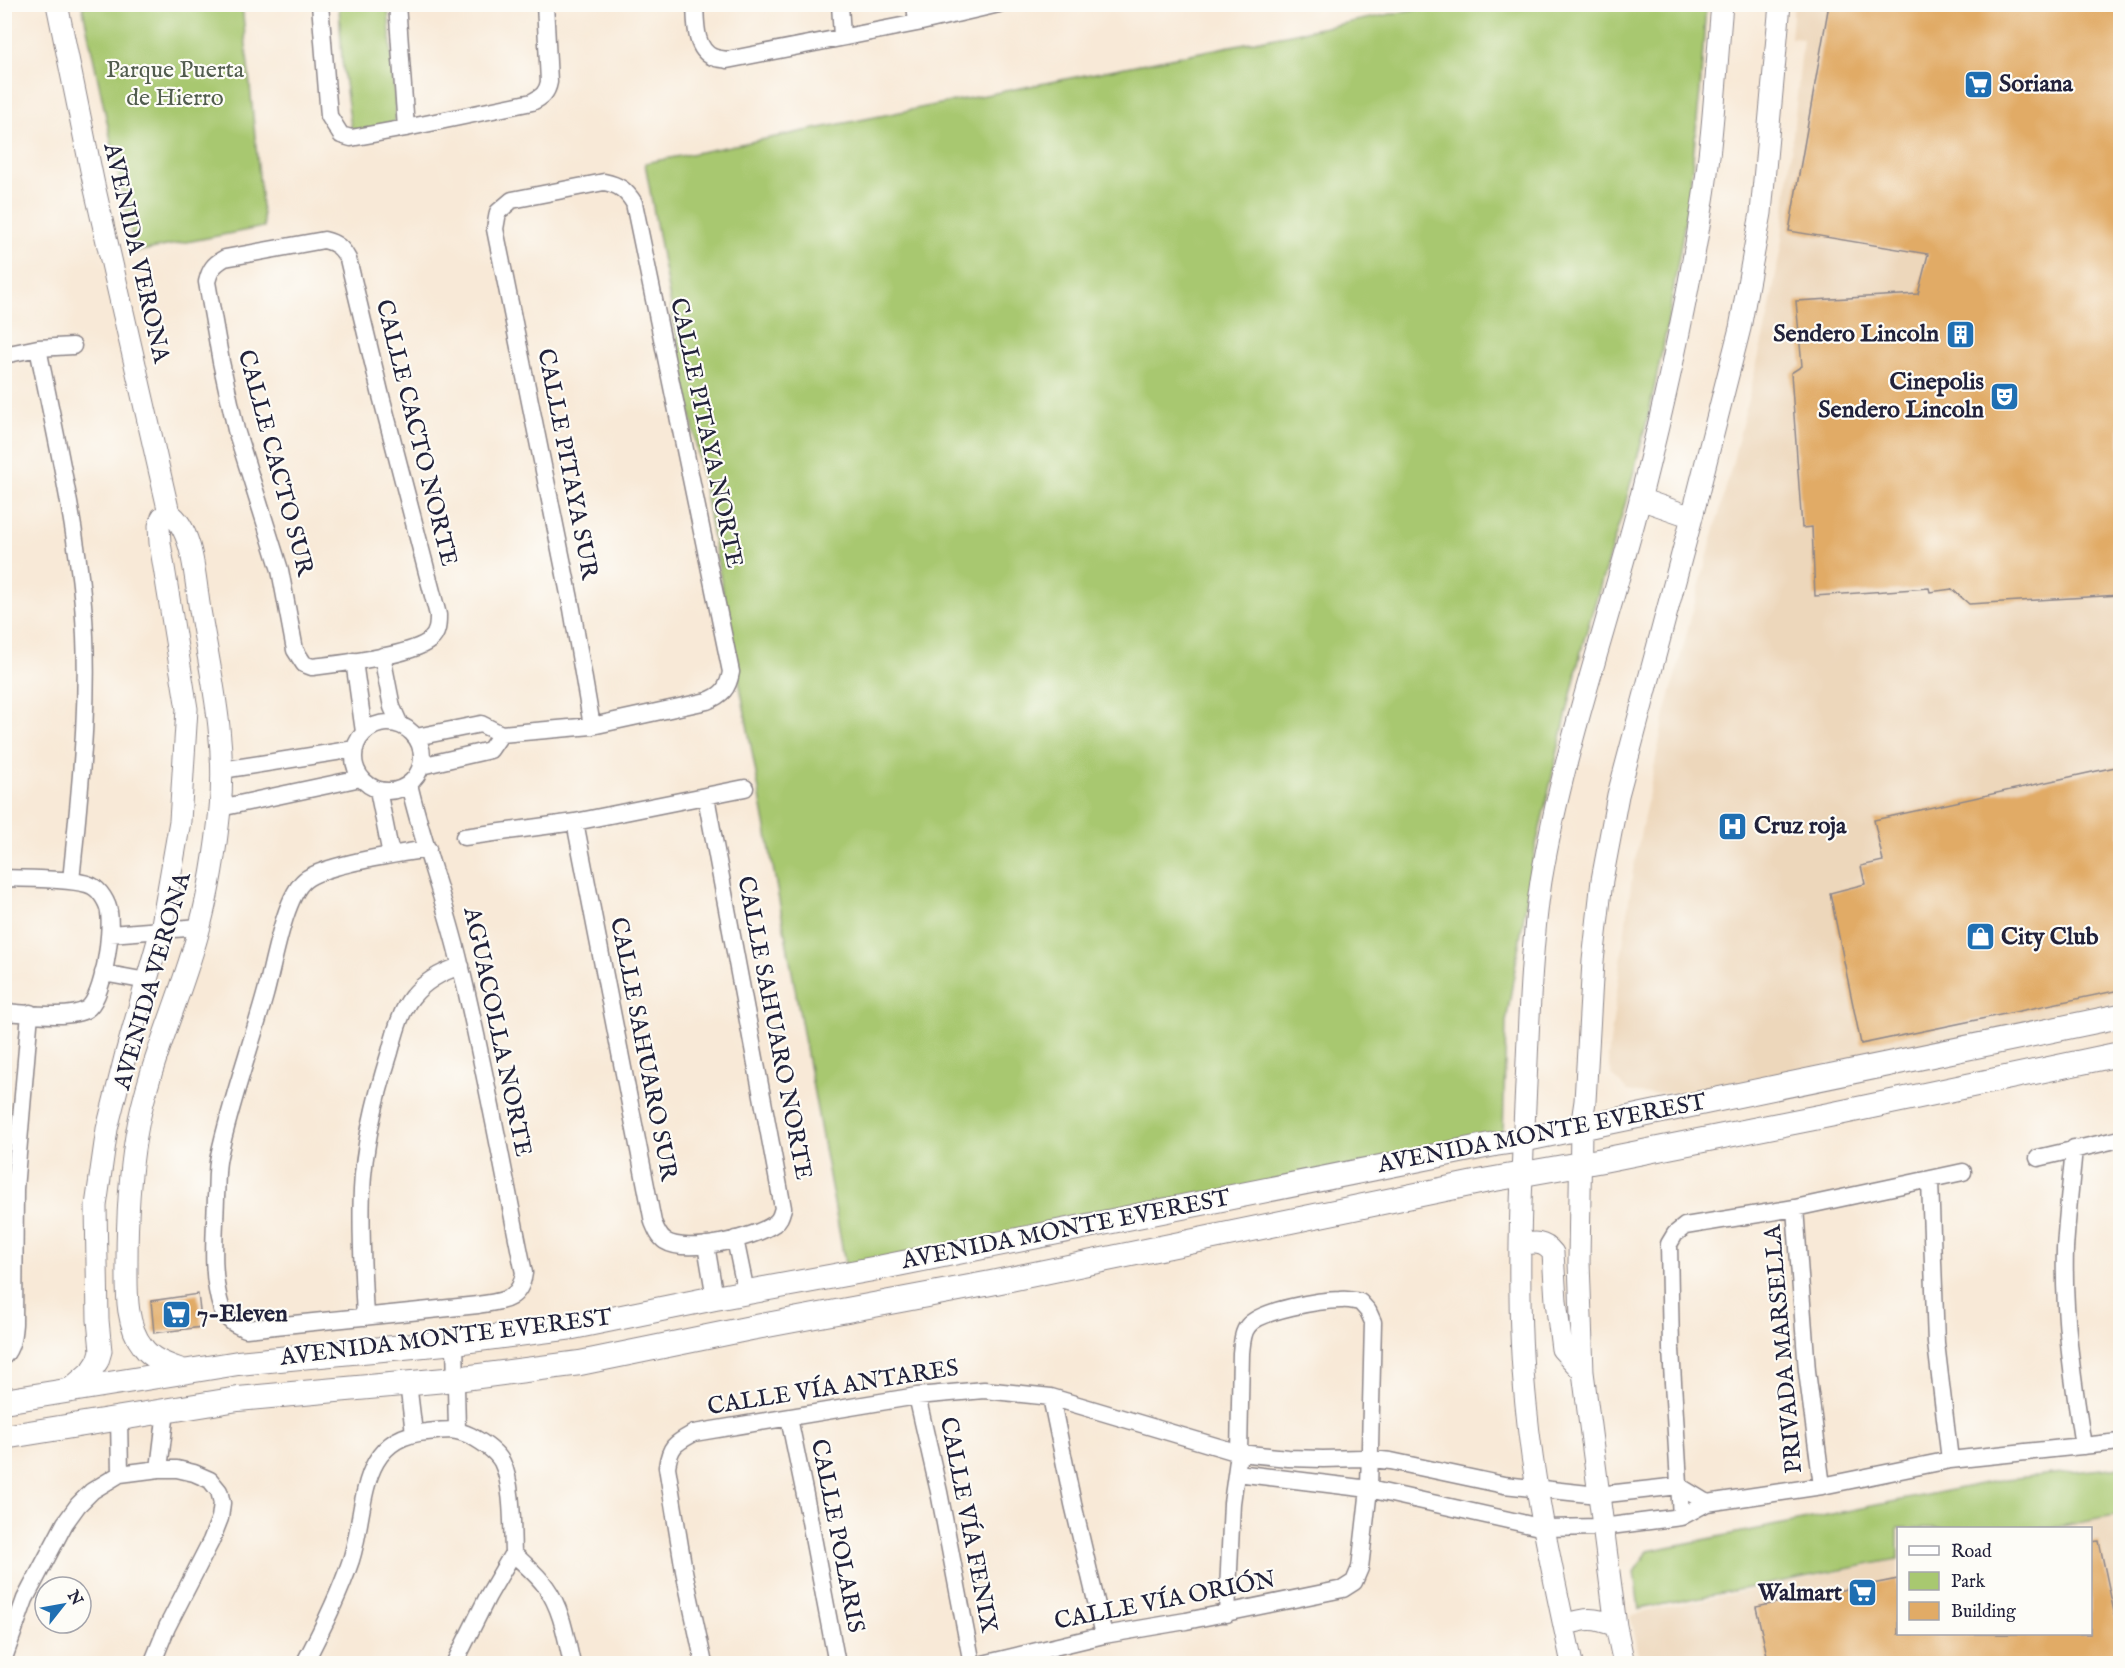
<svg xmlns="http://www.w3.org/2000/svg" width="2125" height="1668" font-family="'IM FELL English',serif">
	<rect width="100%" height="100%" fill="#fdfcf7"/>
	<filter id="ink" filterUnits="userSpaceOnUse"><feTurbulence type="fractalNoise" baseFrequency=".0167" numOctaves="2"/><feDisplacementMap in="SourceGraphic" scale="12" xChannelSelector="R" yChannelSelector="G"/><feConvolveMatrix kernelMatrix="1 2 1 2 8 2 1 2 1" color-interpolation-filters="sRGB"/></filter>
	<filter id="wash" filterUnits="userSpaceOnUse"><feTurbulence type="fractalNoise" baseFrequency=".008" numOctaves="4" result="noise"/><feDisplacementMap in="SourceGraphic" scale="24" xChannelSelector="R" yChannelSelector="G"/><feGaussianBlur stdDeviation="1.35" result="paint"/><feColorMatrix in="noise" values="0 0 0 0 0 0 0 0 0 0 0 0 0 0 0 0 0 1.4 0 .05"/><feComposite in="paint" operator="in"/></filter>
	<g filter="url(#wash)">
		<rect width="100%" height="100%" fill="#f8e9d7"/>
		<!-- built -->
		<path fill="#edd7bb" d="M1794 5H2120V1004L1750 1080 1682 1092 1653 1094 1638 1093 1628 1091 1612 1076 1608 1058 1633 870 1665 714 1732 465 1768 318 1781 246 1803 39 1791 38Z
			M2120 1515V1663H1641L1630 1615 1898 1560V1634H2090V1528H2056Z"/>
		<!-- green -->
		<path fill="#a8c870" stroke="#657556" stroke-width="1.5" d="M82 5H242L264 227 135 252Z
			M339 5H388L396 117 391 130 363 136 351 127 342 61Z
			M1436 5H1706L1700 91 1689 197 1666 332 1648 417 1626 501 1583 643 1535 850 1506 1022 1503 1135 846 1269 645 163Z
			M2120 1467V1515L2053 1528H1898V1559L1639 1609 1634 1572 1648 1551 2006 1479Z"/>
		<g id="blocks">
			<!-- building -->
			<path fill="#e1ab66" d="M1829 4H2120V595L1969 604 1952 589 1930 592 1929 588 1815 596 1812 527 1802 528 1791 373 1802 366 1796 301 1918 294 1928 254 1789 231Z
				M2120 766V990L1861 1044 1830 893 1865 884 1861 866 1883 861 1874 820Z
				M198 1294 202 1327 154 1333 151 1301Z
				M2099 1541 2120 1640V1664H1769L1756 1607 1898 1579V1634H2090V1542Z"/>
		</g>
	</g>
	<g filter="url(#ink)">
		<use href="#blocks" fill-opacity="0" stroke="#8d8689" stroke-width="1.5"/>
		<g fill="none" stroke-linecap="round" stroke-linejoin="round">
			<defs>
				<path id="minor" d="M320 4 329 116 341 135 351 138 406 128 532 102C542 97 547 93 549 82L545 4
					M397 4 406 128
					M695 4C696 21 694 49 713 57 717 59 723 59 727 60L917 23 999 4
					M840 4 842 37
					M915 4 917 23
					M324 240C337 243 342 248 348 259L380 392 438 615C438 624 438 634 430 640 411 656 338 664 312 667L304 664 295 650 280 570 236 430 221 362 207 282C210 269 214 264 225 258Z
					M38 348 73 346
					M4 355 38 348C55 433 75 517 83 604 91 697 80 789 71 881
					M382 656 392 707 400 725
					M354 661 364 732
					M354 757a34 34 0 1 1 68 0a34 34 0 1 1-68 0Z
					M416 737 481 724 501 734 592 726 707 701C722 695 728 689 731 672L634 203C626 190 619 185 604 182L512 200 498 212 495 229 572 609 592 726
					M421 766 490 750 501 734
					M222 770 355 749
					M409 784C423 845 446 903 460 964 485 1067 503 1171 524 1273 520 1301 502 1301 478 1305L246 1329C236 1325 227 1321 222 1310 210 1275 215 1233 216 1197 217 1184 216 1169 219 1156 231 1101 250 1049 265 995 273 967 284 897 305 880 323 865 401 853 428 849
					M378 790 391 855
					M220 808 361 778
					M575 822 653 1222C656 1229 659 1237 665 1241 687 1255 754 1238 774 1224 780 1220 781 1215 783 1208L706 797
					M464 837 575 822 745 788
					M4 878C24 879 77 878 92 886 100 890 108 903 109 912 112 932 104 997 87 1009 70 1020 25 1013 4 1012
					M110 934 200 927
					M103 973 147 981
					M2074 1148C2071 1182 2067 1216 2065 1249 2063 1316 2073 1381 2083 1446
					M2038 1158 2120 1139
					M1930 1181 1936 1343 1950 1460
					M1795 1208 1807 1371 1822 1486
					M735 1239 746 1292
					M706 1245 715 1298
					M365 1317C363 1275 360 1232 362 1190 364 1143 376 1096 390 1052 395 1034 400 1012 412 997 425 981 441 972 461 966
					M455 1342 457 1430
					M4 1356C12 1348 13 1335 14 1324L15 1189 30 1013
					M408 1383 414 1433
					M917 1396 939 1492 972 1664
					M1051 1397 1073 1504 1104 1635
					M119 1417 120 1474
					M789 1418 805 1495 837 1664
					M159 1469 166 1411
					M1237 1473 1369 1489 1544 1528 1602 1527 1681 1517 1707 1503 1822 1486 1950 1460 2120 1442
					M1681 1517 1671 1349 1669 1244 1675 1234 1685 1226 1795 1208 1963 1172
					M513 1553C524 1564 537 1574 546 1587 562 1609 566 1638 572 1664
					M4 1658 25 1599 65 1523 78 1505 92 1491 120 1474 159 1469H177L194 1473 210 1480 219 1491 222 1503 220 1518 211 1541 167 1627 152 1664
					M304 1664C322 1630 339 1596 351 1560 367 1511 356 1437 427 1432 445 1430 454 1428 471 1436 482 1442 496 1451 502 1462 513 1484 512 1528 513 1553
					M454 1664 488 1596 513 1553
					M704 1664 684 1571 667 1467C670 1445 676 1443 694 1433L917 1396 984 1390 1051 1397 1239 1453 1288 1458 1323 1459 1362 1458 1391 1461 1504 1485 1598 1495 1679 1486 1707 1503
					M983 1664 1104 1635 1186 1621 1343 1589 1354 1582 1360 1568 1369 1489 1373 1322 1368 1311 1360 1302C1354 1301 1348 1299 1341 1300 1321 1300 1260 1310 1248 1326 1242 1333 1242 1345 1241 1353L1239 1453 1232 1503 1227 1614"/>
				<path id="tertiary" d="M57 4 94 185 169 513C194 529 195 582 200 610 211 675 227 742 220 809 216 848 210 888 200 926 182 996 148 1063 136 1136 129 1178 127 1220 127 1263 127 1290 125 1324 143 1347 153 1361 170 1365 186 1371
					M1640 499 1692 517
					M1520 1245C1534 1242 1544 1241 1553 1253L1556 1301 1562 1349 1583 1372
					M69 1390 92 1370 98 1361 101 1351 98 1320 96 1206 107 1129 125 1057 161 930 180 821 187 709 160 543 159 526 162 517 169 513
					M1564 1625C1587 1618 1593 1617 1616 1626
					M1572 1664C1554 1578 1534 1492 1526 1405 1515 1299 1521 1191 1526 1084 1529 1016 1531 948 1541 881 1563 750 1608 625 1641 496 1665 401 1687 304 1702 207 1713 140 1716 72 1722 4
					M1624 1664 1616 1626 1583 1372 1579 1262 1581 1128 1585 1101 1593 961 1602 880 1618 795 1692 517 1740 328 1761 213 1780 4"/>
				<path id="secondary" d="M4 1401 238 1363 455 1342 573 1327 715 1298 878 1268 1495 1144 1522 1140 2120 1016
					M4 1437 238 1399 456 1379 580 1363 751 1328 991 1283 1489 1180 1603 1160 1834 1114 2120 1054"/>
			</defs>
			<!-- minor casing -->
			<use href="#minor" stroke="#8d8689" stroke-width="19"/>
			<!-- tertiary casing -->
			<use href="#tertiary" stroke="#8d8689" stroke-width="23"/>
			<!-- secondary casing -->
			<use href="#secondary" stroke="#8d8689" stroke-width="26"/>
			<!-- minor -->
			<use href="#minor" stroke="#fff" stroke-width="16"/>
			<!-- tertiary -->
			<use href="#tertiary" stroke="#fff" stroke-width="21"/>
			<!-- secondary -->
			<use href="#secondary" stroke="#fff" stroke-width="24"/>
		</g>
	</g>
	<!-- icons -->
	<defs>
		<symbol id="supermarket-square" viewBox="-11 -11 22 22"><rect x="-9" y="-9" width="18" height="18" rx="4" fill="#1f6fb2" stroke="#fdfcf7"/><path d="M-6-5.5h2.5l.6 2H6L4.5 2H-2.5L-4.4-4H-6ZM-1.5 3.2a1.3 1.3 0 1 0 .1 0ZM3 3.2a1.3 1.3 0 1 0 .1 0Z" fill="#fff"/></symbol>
		<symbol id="building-square" viewBox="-11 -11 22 22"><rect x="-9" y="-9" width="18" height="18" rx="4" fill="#1f6fb2" stroke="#fdfcf7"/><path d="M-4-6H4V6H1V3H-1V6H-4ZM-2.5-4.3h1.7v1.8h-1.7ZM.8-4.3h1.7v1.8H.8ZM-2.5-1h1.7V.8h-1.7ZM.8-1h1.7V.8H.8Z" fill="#fff"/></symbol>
		<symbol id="theatre-square" viewBox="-11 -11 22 22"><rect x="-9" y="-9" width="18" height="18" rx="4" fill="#1f6fb2" stroke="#fdfcf7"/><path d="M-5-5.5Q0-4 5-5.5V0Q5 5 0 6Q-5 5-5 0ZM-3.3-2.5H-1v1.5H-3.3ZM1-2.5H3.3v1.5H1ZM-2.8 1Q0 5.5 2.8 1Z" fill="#fff"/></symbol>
		<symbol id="hospital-square" viewBox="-11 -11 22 22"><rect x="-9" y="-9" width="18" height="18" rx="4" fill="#1f6fb2" stroke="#fdfcf7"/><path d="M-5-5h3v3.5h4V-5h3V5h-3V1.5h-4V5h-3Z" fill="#fff"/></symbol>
		<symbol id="shop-square" viewBox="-11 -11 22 22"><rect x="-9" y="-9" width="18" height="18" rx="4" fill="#1f6fb2" stroke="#fdfcf7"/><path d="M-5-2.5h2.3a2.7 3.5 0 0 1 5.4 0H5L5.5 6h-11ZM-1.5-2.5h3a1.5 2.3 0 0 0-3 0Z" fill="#fff"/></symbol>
	</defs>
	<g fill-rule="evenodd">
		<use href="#supermarket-square" x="1962" y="68" width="33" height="33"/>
		<use href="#building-square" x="1944" y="318" width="33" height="33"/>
		<use href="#theatre-square" x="1988" y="380" width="33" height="33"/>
		<use href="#hospital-square" x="1716" y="810" width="33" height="33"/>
		<use href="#shop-square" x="1964" y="920" width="33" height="33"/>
		<use href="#supermarket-square" x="160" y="1298" width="33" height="33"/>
		<use href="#supermarket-square" x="1846" y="1576" width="33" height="33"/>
	</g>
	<g text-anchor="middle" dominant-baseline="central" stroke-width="4.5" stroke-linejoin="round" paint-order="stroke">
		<!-- park labels -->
		<g font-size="24" fill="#515c4e" stroke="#fdfcf7">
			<text x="175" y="70">Parque Puerta<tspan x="175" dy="28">de Hierro</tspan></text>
		</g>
		<!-- poi labels -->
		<g font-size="24" font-weight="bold" fill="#22223b" stroke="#fdfcf7" text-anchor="start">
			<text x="1999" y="84">Soriana</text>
			<text x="1939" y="334" text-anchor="end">Sendero Lincoln</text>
			<text x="1984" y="382" text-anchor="end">Cinepolis<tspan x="1984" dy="28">Sendero Lincoln</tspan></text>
			<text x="1754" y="826">Cruz roja</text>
			<text x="2001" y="937">City Club</text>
			<text x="197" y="1314">7-Eleven</text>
			<text x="1842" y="1593" text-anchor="end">Walmart</text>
		</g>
		<!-- street labels -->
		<g font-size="24" fill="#22223b" stroke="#fdfcf7">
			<text transform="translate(136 253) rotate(77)">AVENIDA VERONA</text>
			<text transform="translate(416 433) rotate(76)">CALLE CACTO NORTE</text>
			<text transform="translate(706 433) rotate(78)">CALLE PITAYA NORTE</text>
			<text transform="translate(275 463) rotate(75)">CALLE CACTO SUR</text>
			<text transform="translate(567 464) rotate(79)">CALLE PITAYA SUR</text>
			<text transform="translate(153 981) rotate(-74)">AVENIDA VERONA</text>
			<text transform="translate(774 1028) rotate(79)">CALLE SAHUARO NORTE</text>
			<text transform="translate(497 1032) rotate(78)">AGUACOLLA NORTE</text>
			<text transform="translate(643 1049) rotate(79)">CALLE SAHUARO SUR</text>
			<text transform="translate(1542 1134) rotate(-11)">AVENIDA MONTE EVEREST</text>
			<text transform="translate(1066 1230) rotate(-11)">AVENIDA MONTE EVEREST</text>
			<text transform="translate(446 1338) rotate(-7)">AVENIDA MONTE EVEREST</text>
			<text transform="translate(1784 1349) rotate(-95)">PRIVADA MARSELLA</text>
			<text transform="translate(833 1388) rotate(-9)">CALLE VÍA ANTARES</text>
			<text transform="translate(968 1525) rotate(79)">CALLE VÍA FENIX</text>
			<text transform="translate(837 1536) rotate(79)">CALLE POLARIS</text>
			<text transform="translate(1165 1601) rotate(-11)">CALLE VÍA ORIÓN</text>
		</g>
	</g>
	<!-- margin -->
	<rect width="2125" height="1668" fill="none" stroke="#fdfcf7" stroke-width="24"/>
	<!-- legend -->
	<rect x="1897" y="1527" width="195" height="108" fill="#fdfcf7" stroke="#a5a5ac" stroke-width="1.5"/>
	<rect x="1909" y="1546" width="30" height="9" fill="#ffffff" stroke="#a5a5ac" stroke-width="1.5"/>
	<text x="1951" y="1557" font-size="18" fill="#22223b">Road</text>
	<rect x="1909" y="1572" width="30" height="18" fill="#a8c870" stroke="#a5a5ac" stroke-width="1.5"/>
	<text x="1951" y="1587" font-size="18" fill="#22223b">Park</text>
	<rect x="1909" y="1602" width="30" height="18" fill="#e1ab66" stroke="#a5a5ac" stroke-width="1.5"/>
	<text x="1951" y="1617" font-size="18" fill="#22223b">Building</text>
	<!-- north arrow -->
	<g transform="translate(63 1605) rotate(59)"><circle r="28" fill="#fdfcf7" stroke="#a5a5ac" stroke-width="1.5"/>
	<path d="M0-4.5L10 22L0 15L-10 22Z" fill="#1f6fb2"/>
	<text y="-9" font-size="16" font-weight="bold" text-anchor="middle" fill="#22223b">N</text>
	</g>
</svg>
